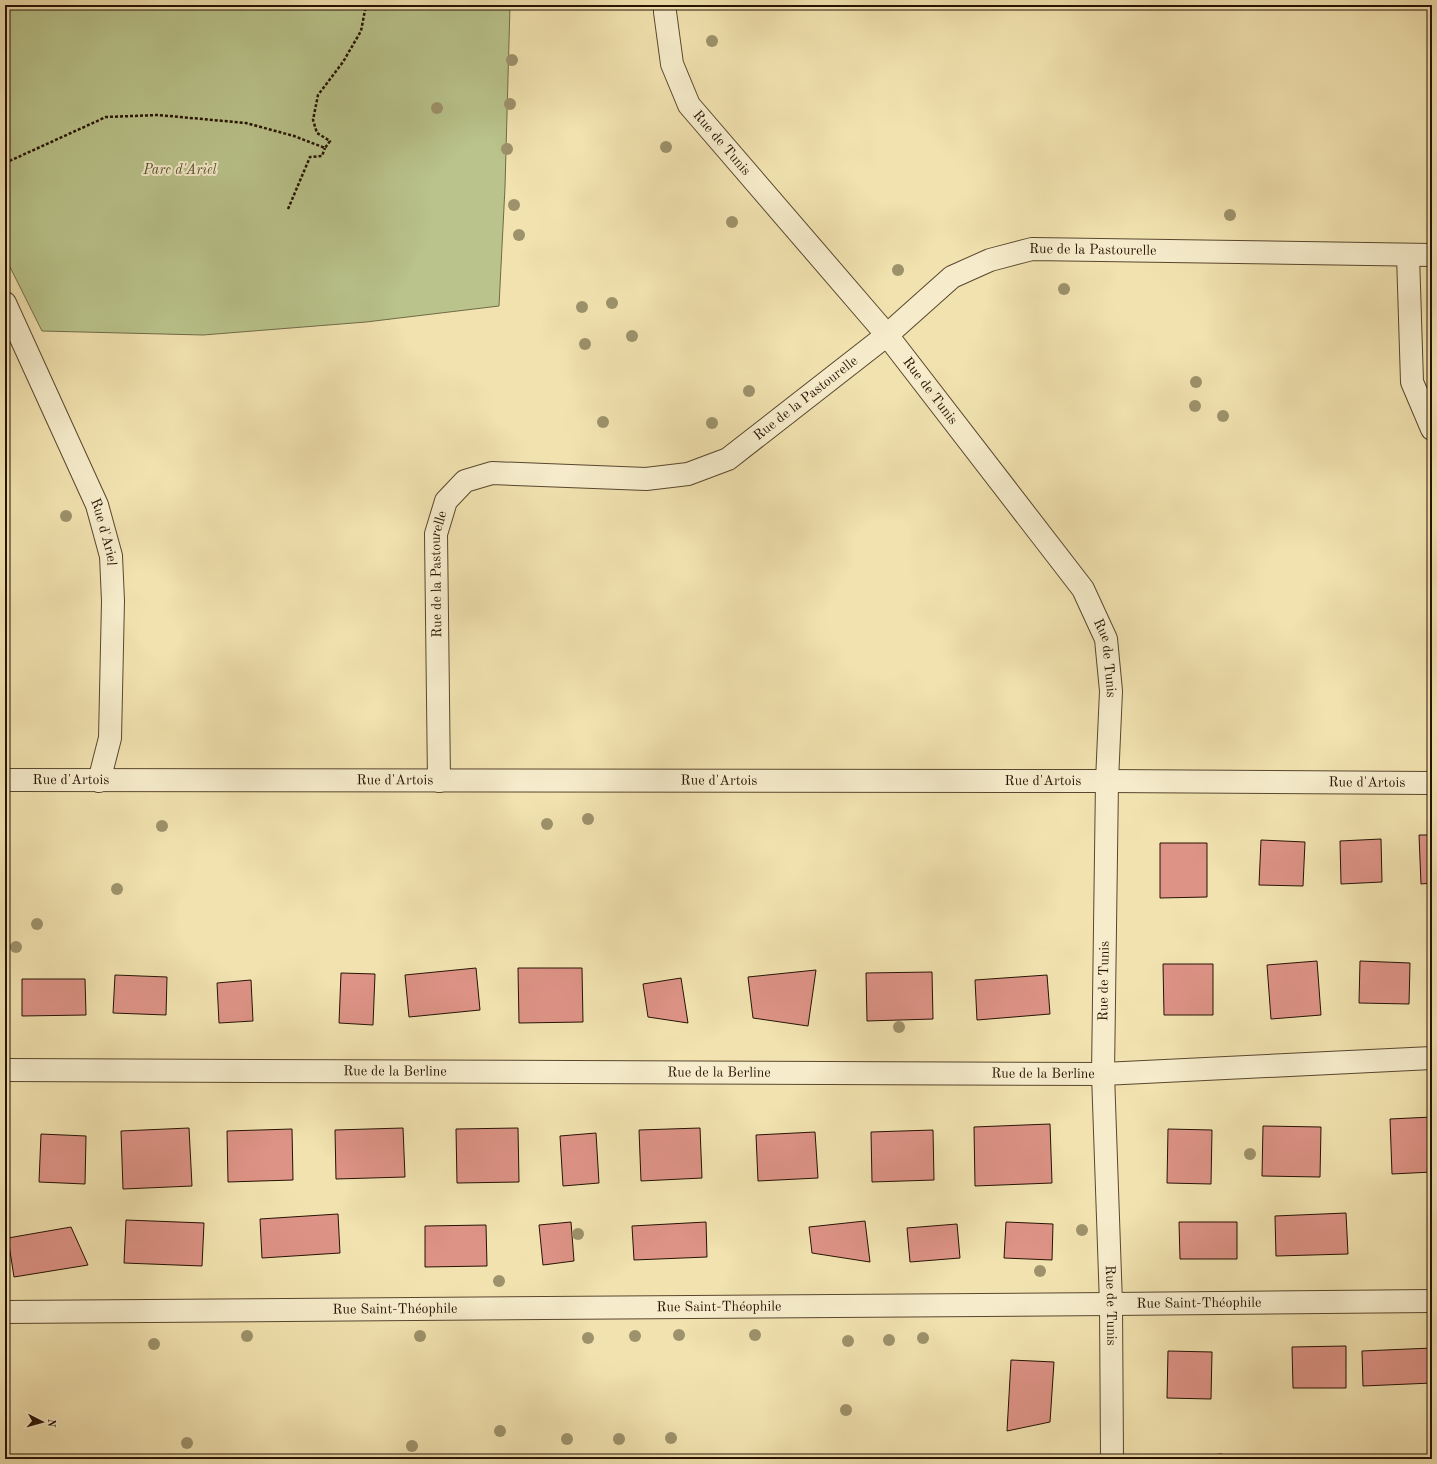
<svg xmlns="http://www.w3.org/2000/svg" width="1437" height="1464" font-family="'Old Standard TT',serif">
	<rect width="100%" height="100%" fill="#f1e2af"/>
	<filter id="stains"><feTurbulence type="fractalNoise" baseFrequency=".005" numOctaves="4"/><feColorMatrix values="0 0 0 0 .2 0 0 0 0 .09 0 0 0 0 .02 0 0 0 .5 -.17"/></filter>
	<radialGradient id="worn" r=".72"><stop offset=".6" stop-color="#630" stop-opacity="0"/><stop offset="1" stop-color="#630" stop-opacity=".3"/></radialGradient>
	<!-- green -->
	<path fill="#b9c38b" stroke="#706b47" d="M5 5H510L505 187 499 306 366 322 203 335 42 331 5 257Z"/>
	<!-- building -->
	<path fill="#dd9386" stroke="#261303" d="M1419 835H1432V883L1421 884Z
		M1381 839 1382 882 1341 884 1340 841Z
		M1261 840 1305 842 1303 886 1259 885Z
		M1160 843H1207V897L1160 898Z
		M1429 960H1432V1006H1429Z
		M1317 961 1321 1015 1271 1019 1267 965Z
		M1360 961 1410 963 1409 1004 1359 1003Z
		M1163 964H1213V1015H1164Z
		M476 968 480 1010 409 1017 405 975Z
		M518 968H582L583 1022 519 1023Z
		M816 970 808 1026 753 1018 748 977Z
		M932 972 933 1019 867 1021 866 973Z
		M341 973 375 974 373 1025 339 1023Z
		M115 975 167 977 166 1015 113 1013Z
		M1047 975 1050 1014 977 1020 975 980Z
		M681 978 688 1023 648 1017 643 984Z
		M22 979H85L86 1015 22 1016Z
		M251 980 253 1021 219 1023 217 983Z
		M1432 1117V1172L1392 1174 1390 1119Z
		M1050 1124 1052 1183 975 1186 974 1127Z
		M1263 1126 1321 1127 1320 1177 1262 1176Z
		M189 1128 192 1186 123 1189 121 1131Z
		M403 1128 405 1177 336 1179 335 1130Z
		M518 1128 519 1182 457 1183 456 1129Z
		M700 1128 702 1178 641 1181 639 1130Z
		M292 1129 293 1180 228 1182 227 1131Z
		M1168 1129 1212 1130 1211 1184 1167 1183Z
		M933 1130 934 1180 872 1182 871 1132Z
		M815 1132 818 1178 758 1181 756 1135Z
		M596 1133 599 1183 563 1186 560 1136Z
		M41 1134 86 1136 85 1184 39 1182Z
		M1346 1213 1348 1254 1276 1256 1275 1216Z
		M338 1214 340 1253 262 1258 260 1219Z
		M126 1220 204 1223 202 1266 124 1263Z
		M865 1221 870 1262 812 1253 809 1227Z
		M571 1222 574 1261 543 1265 539 1225Z
		M706 1222 707 1257 634 1260 632 1226Z
		M1006 1222 1053 1224 1052 1260 1004 1258Z
		M1179 1222H1237V1259H1180Z
		M957 1224 960 1258 910 1262 907 1228Z
		M486 1225 487 1266 425 1267V1226Z
		M71 1227 88 1265 14 1277 8 1238Z
		M1346 1346V1388H1293L1292 1347Z
		M1432 1348V1383L1363 1386 1362 1351Z
		M1168 1351 1212 1352 1211 1399 1167 1398Z
		M1011 1360 1054 1362 1050 1422 1007 1431Z
		M1222 1454 1223 1459H1172V1458Z"/>
	<g fill="none" stroke-linecap="round" stroke-linejoin="round">
		<defs>
			<g id="minor">
				<path id="s1" d="M665 5V12L672 64 689 105 887 335 1083 589 1106 639 1111 691 1107 781 1103 1074 1111 1304 1112 1459"/>
				<path d="M1408 255 1412 382 1432 429"/>
				<path id="s2" d="M5 303 97 505 111 556 113 601 110 738 99 781"/>
				<path id="s3" d="M5 780 1107 781 1432 783"/>
				<path id="s4" d="M439 781 436 534 446 501 465 481 492 473 646 479 688 474 728 459 887 335 952 277 990 260 1032 249 1432 255"/>
				<path id="s5" d="M5 1070 1103 1074 1432 1058"/>
				<path id="s6" d="M5 1312 1111 1304 1432 1301"/>
			</g>
		</defs>
		<!-- minor casing -->
		<use href="#minor" stroke="#59472e" stroke-width="24"/>
		<!-- path -->
		<path stroke="#261303" stroke-width="2.5" stroke-dasharray="3 2" stroke-linecap="butt" d="M5 163 106 117 158 115 246 123 294 136 325 148 330 141 317 133 313 120 318 95 343 62 361 31 366 5
			M288 209 310 157 322 156 325 148"/>
		<!-- minor -->
		<use href="#minor" stroke="#f6eccb" stroke-width="22"/>
	</g>
	<!-- trees -->
	<g fill="#9d926b">
		<circle cx="712" cy="41" r="6"/>
		<circle cx="512" cy="60" r="6"/>
		<circle cx="510" cy="104" r="6"/>
		<circle cx="437" cy="108" r="6"/>
		<circle cx="666" cy="147" r="6"/>
		<circle cx="507" cy="149" r="6"/>
		<circle cx="514" cy="205" r="6"/>
		<circle cx="1230" cy="215" r="6"/>
		<circle cx="732" cy="222" r="6"/>
		<circle cx="519" cy="235" r="6"/>
		<circle cx="898" cy="270" r="6"/>
		<circle cx="1064" cy="289" r="6"/>
		<circle cx="612" cy="303" r="6"/>
		<circle cx="582" cy="307" r="6"/>
		<circle cx="632" cy="336" r="6"/>
		<circle cx="585" cy="344" r="6"/>
		<circle cx="1196" cy="382" r="6"/>
		<circle cx="749" cy="391" r="6"/>
		<circle cx="1195" cy="406" r="6"/>
		<circle cx="1223" cy="416" r="6"/>
		<circle cx="603" cy="422" r="6"/>
		<circle cx="712" cy="423" r="6"/>
		<circle cx="66" cy="516" r="6"/>
		<circle cx="588" cy="819" r="6"/>
		<circle cx="547" cy="824" r="6"/>
		<circle cx="162" cy="826" r="6"/>
		<circle cx="117" cy="889" r="6"/>
		<circle cx="37" cy="924" r="6"/>
		<circle cx="16" cy="947" r="6"/>
		<circle cx="899" cy="1027" r="6"/>
		<circle cx="1250" cy="1154" r="6"/>
		<circle cx="1082" cy="1230" r="6"/>
		<circle cx="578" cy="1234" r="6"/>
		<circle cx="1040" cy="1271" r="6"/>
		<circle cx="499" cy="1281" r="6"/>
		<circle cx="679" cy="1335" r="6"/>
		<circle cx="755" cy="1335" r="6"/>
		<circle cx="247" cy="1336" r="6"/>
		<circle cx="420" cy="1336" r="6"/>
		<circle cx="635" cy="1336" r="6"/>
		<circle cx="588" cy="1338" r="6"/>
		<circle cx="923" cy="1338" r="6"/>
		<circle cx="889" cy="1340" r="6"/>
		<circle cx="848" cy="1341" r="6"/>
		<circle cx="154" cy="1344" r="6"/>
		<circle cx="846" cy="1410" r="6"/>
		<circle cx="500" cy="1431" r="6"/>
		<circle cx="671" cy="1438" r="6"/>
		<circle cx="567" cy="1439" r="6"/>
		<circle cx="619" cy="1439" r="6"/>
		<circle cx="187" cy="1443" r="6"/>
		<circle cx="412" cy="1446" r="6"/>
	</g>
	<g text-anchor="middle" dominant-baseline="central" stroke-width="4" stroke-linejoin="round" paint-order="stroke">
		<!-- street labels -->
		<g font-size="14" fill="#261303" stroke="#f6eccb">
			<text stroke="none"><textPath href="#s1" startOffset="154">Rue de Tunis</textPath></text>
			<text stroke="none"><textPath href="#s4" startOffset="1011">Rue de la Pastourelle</textPath></text>
			<text stroke="none"><textPath href="#s1" startOffset="478">Rue de Tunis</textPath></text>
			<text stroke="none"><textPath href="#s4" startOffset="675">Rue de la Pastourelle</textPath></text>
			<text stroke="none"><textPath href="#s2" startOffset="250">Rue d'Ariel</textPath></text>
			<text stroke="none"><textPath href="#s4" startOffset="207">Rue de la Pastourelle</textPath></text>
			<text stroke="none"><textPath href="#s1" startOffset="802">Rue de Tunis</textPath></text>
			<text stroke="none"><textPath href="#s3" startOffset="66">Rue d'Artois</textPath></text>
			<text stroke="none"><textPath href="#s3" startOffset="390">Rue d'Artois</textPath></text>
			<text stroke="none"><textPath href="#s3" startOffset="714">Rue d'Artois</textPath></text>
			<text stroke="none"><textPath href="#s3" startOffset="1038">Rue d'Artois</textPath></text>
			<text stroke="none"><textPath href="#s3" startOffset="1362">Rue d'Artois</textPath></text>
			<text transform="translate(1104 981) rotate(-89)">Rue de Tunis</text>
			<text stroke="none"><textPath href="#s5" startOffset="390">Rue de la Berline</textPath></text>
			<text stroke="none"><textPath href="#s5" startOffset="714">Rue de la Berline</textPath></text>
			<text stroke="none"><textPath href="#s5" startOffset="1038">Rue de la Berline</textPath></text>
			<text stroke="none"><textPath href="#s6" startOffset="1194">Rue Saint-Théophile</textPath></text>
			<text stroke="none"><textPath href="#s1" startOffset="1450">Rue de Tunis</textPath></text>
			<text stroke="none"><textPath href="#s6" startOffset="714">Rue Saint-Théophile</textPath></text>
			<text stroke="none"><textPath href="#s6" startOffset="390">Rue Saint-Théophile</textPath></text>
		</g>
		<!-- park labels -->
		<g font-size="14" font-style="italic" fill="#595133" stroke="#f6eccb">
			<text x="180" y="170">Parc d'Ariel</text>
		</g>
	</g>
	<!-- margin -->
	<rect width="1437" height="1464" fill="none" stroke="#f1e2af" stroke-width="20"/>
	<rect x="6" y="6" width="1425" height="1452" fill="none" stroke="#261303" stroke-width="2"/>
	<rect x="10" y="10" width="1417" height="1444" fill="none" stroke="#261303"/>
	<!-- north arrow -->
	<g transform="translate(42 1422) rotate(96)" stroke="#f6eccb" stroke-width="3" paint-order="stroke">
	<path d="M0-3L7 15L0 10L-7 15Z" fill="#261303"/>
	<text y="-6" font-size="11" font-weight="bold" text-anchor="middle" fill="#261303">N</text>
	</g>
	<rect width="100%" height="100%" filter="url(#stains)"/>
	<rect width="100%" height="100%" fill="url(#worn)"/>
</svg>
